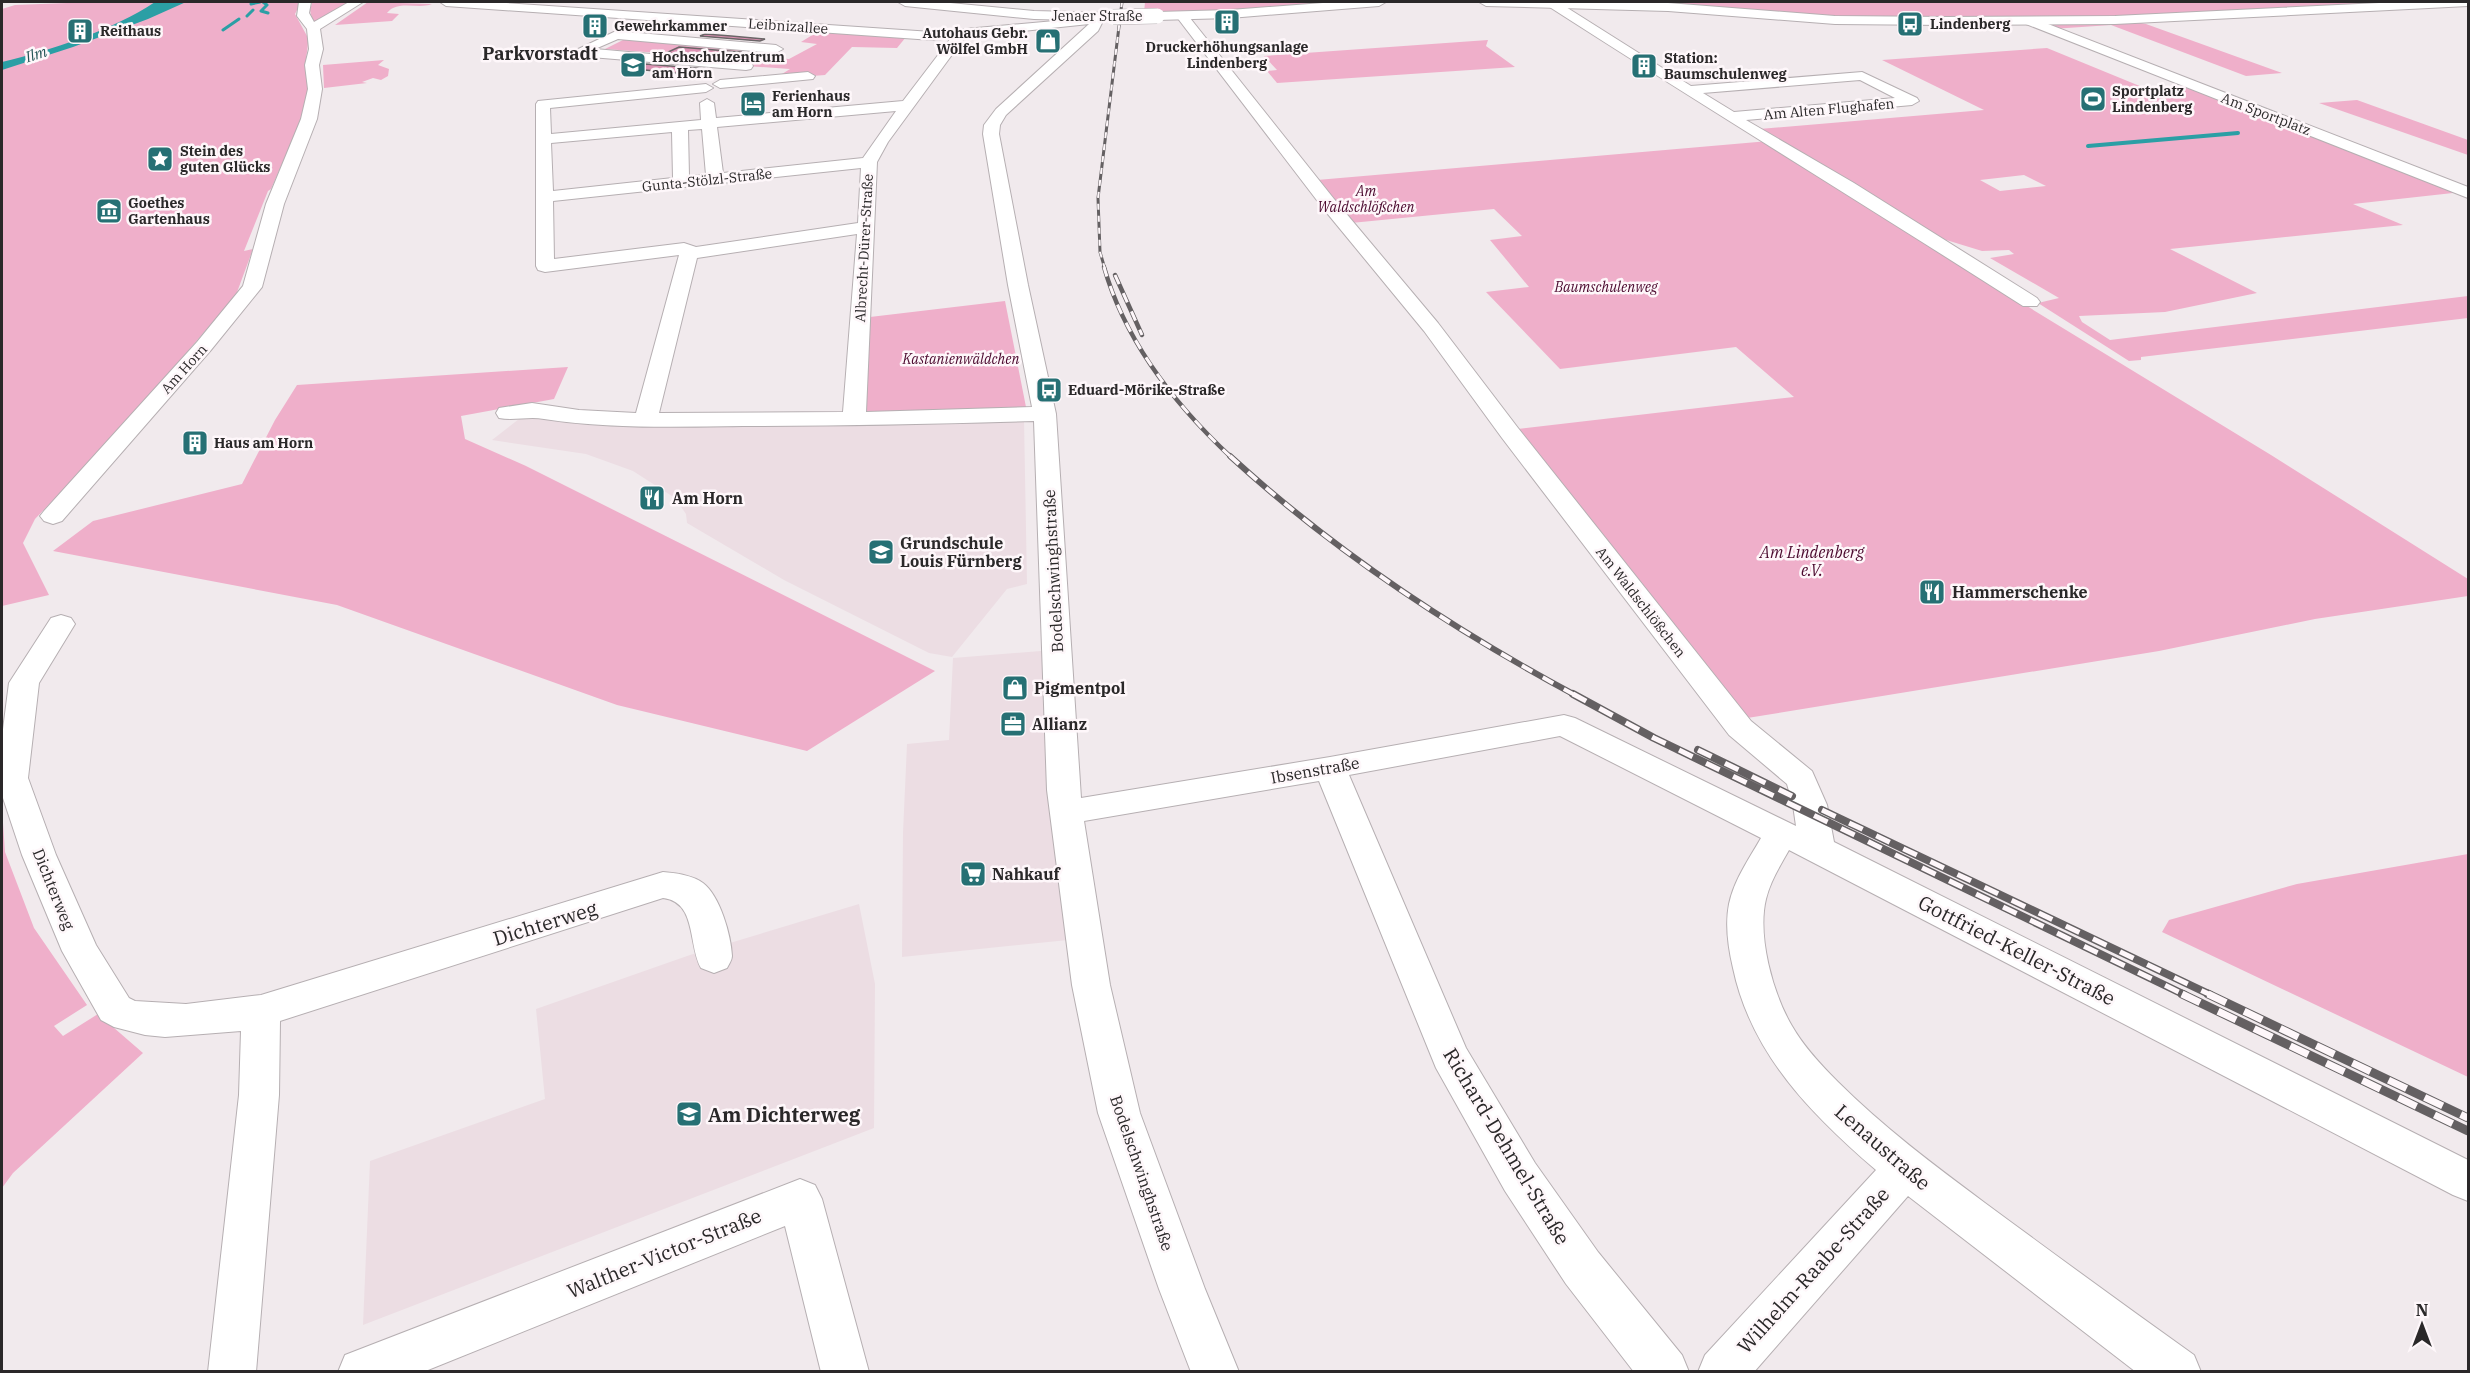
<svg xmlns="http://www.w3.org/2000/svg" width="2470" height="1373" font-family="'IBM Plex Serif',serif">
	<rect width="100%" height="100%" fill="#f1eaed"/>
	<!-- built -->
	<path fill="#ecdde3" d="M519 419H1024L1027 584 1007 589 952 657 929 653 784 580 687 523 686 514 675 498 633 471 586 454 492 440Z
		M1053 650 1068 940 902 957 903 833 907 744 949 740 953 658Z
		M859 904 875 984 874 1128 363 1325 370 1161 545 1099 536 1009 690 955Z"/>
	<!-- green -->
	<path fill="#efafca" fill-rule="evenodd" d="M66 2H301L295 14 307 36 309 35 305 68 309 89 307 107 271 189 268 191 244 251 253 249 236 295 120 430 35 519 23 543 49 595 2 606V9L15 5 67 3Z
		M309 2H353L316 23 308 20 312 19 310 10 312 3Z
		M368 2 432 4C419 9 406 2 393 8 390 9 389 11 387 13L399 14 392 21 335 25Z
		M1145 2H1361L1251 11 1144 13Z
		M1555 2H2452L2114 18 1876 19Z
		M2131 21 2146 24 2282 73 2246 76 2111 25 2052 29 2041 22Z
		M810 30 906 37 897 48 852 47 825 75 774 79 790 69 746 66 761 57 789 59 817 44 801 42 814 34 806 32Z
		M627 38 748 48 728 58 605 49Z
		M1488 40 1486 46 1515 67 1277 83 1267 71 1277 70 1264 56Z
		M2047 48 2147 89 2186 86 2462 192 2353 204 2403 225 2170 249 2257 293 2165 312 2079 316 2082 322 2110 340 2468 296V318L2141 357V360L2129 361 2038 303 2059 298 1990 258 2014 254 2009 250 1982 251 1930 235 1759 129 1984 110 1882 60ZM2024 175 2046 186 2000 191 1980 180Z
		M384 60 378 65 389 69 388 76 381 80 373 78 362 82 367 83 324 88 323 65Z
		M2357 100 2468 140V155L2319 103Z
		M1769 141 1940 253 2271 455 2468 579V596L2315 619 2159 651 1741 719 1518 429 1794 397 1736 347 1560 369 1486 292 1529 287 1490 240 1522 236 1494 209 1351 223 1317 180Z
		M1005 301 1026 407 865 413 870 317Z
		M568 367 554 399 461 416 465 439 526 466 935 671 807 751 617 705 337 605 53 551 93 521 242 484 275 420 297 385Z
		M2 808 5 852 34 928 87 1005 54 1026 63 1036 98 1014 143 1053 13 1173 2 1188Z
		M2468 854V1077L2162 932 2169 920 2297 884Z"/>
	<!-- water -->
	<path fill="#2b9fa5" d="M155 2H186L148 19 73 47 2 70V62C51 50 113 30 155 2Z"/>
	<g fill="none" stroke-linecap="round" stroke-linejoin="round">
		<!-- stream-far1 -->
		<path stroke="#2b9fa5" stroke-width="3" d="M263 2 267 5 261 11 268 13
			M251 4 260 2
			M247 16 253 10
			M223 30 239 19"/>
		<!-- stream -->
		<path stroke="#2b9fa5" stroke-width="4" d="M2088 146 2238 133"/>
	</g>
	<!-- building -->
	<path fill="#dd92b3" stroke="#6a6567" stroke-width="1.5" d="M705 34 731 36 765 39 760 41 700 36Z
		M679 47 740 52 728 59 666 53Z
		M645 64 708 69 698 75 634 69Z"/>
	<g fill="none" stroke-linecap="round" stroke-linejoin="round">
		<defs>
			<path id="minor" d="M299 2H311L309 13 314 22 349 2H363L320 29 323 49 319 65 322 89 317 119 284 204 262 287 211 350 62 521 53 524 44 521 40 516 44 511 197 342 243 286 266 204 301 119 308 89 305 65 309 49 307 29 297 16Z
				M440 2H491L932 32 1099 17 1102 23 1098 31 1006 115 1000 125 999 134 1028 285 1056 414 1081 798 1330 757 1564 715 1575 718 1796 826 1793 805 1787 784 1729 735 1502 438 1424 331 1322 207 1176 16 1178 13H1186L1334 199 1438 323 1518 428 1751 721 1812 771 1827 805 1834 842 2468 1160V1201L2453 1195 1789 850C1780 866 1770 882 1766 899 1757 936 1773 994 1792 1026 1804 1047 1821 1065 1838 1082 1883 1127 1934 1165 1985 1203 2054 1254 2124 1305 2194 1355L2201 1372H2136L1908 1196 1754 1372H1698L1705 1355 1876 1170C1812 1115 1751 1054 1733 968 1728 947 1725 924 1729 904 1734 880 1749 859 1761 838L1560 736 1349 775 1466 1048 1535 1163 1598 1252 1682 1355 1689 1372H1634L1566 1284 1505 1191 1436 1068 1319 781 1084 821 1110 985 1140 1113 1205 1289 1239 1372H1191L1159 1289 1098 1113 1072 985 1047 790 1034 421C937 424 840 426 743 426 676 427 610 429 544 419 529 416 514 421 499 418L496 413 499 408 532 403 579 410 636 413 679 255 545 272 538 270 536 266V104L538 101 706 84 713 88 706 92 550 108 551 134 701 120 700 103 707 99 714 103 716 118 903 101 951 38 932 40 446 6ZM1089 24 996 109 984 125 983 134 1008 285 1032 407 866 412 877 162 888 142 965 37ZM896 111 863 158 723 173 717 127ZM702 129 706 175 689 176 688 130ZM672 132 673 178 553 191 551 143ZM861 168 858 223 696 247 684 243 554 259 553 201ZM857 234 843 412 659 413 697 258Z
				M1547 2H1558L1691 86 1862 72 1917 98 1919 101 1912 105 1746 120 1854 183 2037 298 2040 302 2037 306H2023C1865 205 1705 107 1548 6ZM1860 80 1895 98 1734 112 1703 93Z
				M2030 17 2468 187V198L2026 24 2024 21Z
				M616 31 776 45 783 49 776 53 618 39 595 49 751 63 753 66 751 69 746 70 579 56 572 52Z
				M808 72 815 76 813 79 720 88 713 84 720 80Z
				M61 615 71 618 75 624 39 683 28 778 56 855 96 945 129 998 135 1001 186 1004 261 995 663 872C676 873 692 875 703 883 720 896 731 935 732 956 732 960 729 964 727 968L714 973 701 968C688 945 697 902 663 898L280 1021 279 1095 256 1372H208L239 1095 241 1031 165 1037 145 1035 114 1027 101 1020 62 951 22 855 2 795V737L9 683 51 618Z
				M800 1179 815 1185 822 1199 869 1372H821L785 1226 423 1372H338L345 1355Z"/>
			<path id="major" d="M898 2H940L1034 11 1113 13 1120 17 1113 21 1034 19 905 6Z
				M1336 2H1386L1379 6 1230 18 1157 20 1150 16 1157 12 1230 10Z
				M1479 2 1668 3 1835 16 1946 17 2115 16 2400 2H2468V6L2115 24 1946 25 1835 24 1668 11 1486 6Z"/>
		</defs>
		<!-- minor casing -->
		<use href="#minor" stroke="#b6afb2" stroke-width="2"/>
		<!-- major casing -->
		<use href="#major" stroke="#b6afb2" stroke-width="2"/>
		<!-- minor -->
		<use href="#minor" fill="#fff" fill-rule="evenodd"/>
		<!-- major -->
		<use href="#major" fill="#fff" fill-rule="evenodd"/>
		<defs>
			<path id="rail-far4" d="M1105 269 1100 252 1098 198 1122 2"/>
			<path id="rail-far3" d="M1104 267C1125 341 1176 406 1232 458
				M1115 275 1142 335"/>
			<path id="rail-far2" d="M1230 456C1334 551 1452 629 1575 695"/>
			<path id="rail-far1" d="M1573 694 1654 738 2185 995
				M1698 750 1792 796
				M1822 810 2211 995"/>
			<path id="rail" d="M2182 994 2468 1131
				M2208 994 2468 1118"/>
		</defs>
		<!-- rail-far4 casing -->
		<use href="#rail-far4" stroke="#646062" stroke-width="3"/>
		<!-- rail-far3 casing -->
		<use href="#rail-far3" stroke="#646062" stroke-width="4.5"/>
		<!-- rail-far2 casing -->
		<use href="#rail-far2" stroke="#646062" stroke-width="6"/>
		<!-- rail-far1 casing -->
		<use href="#rail-far1" stroke="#646062" stroke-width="8"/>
		<!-- rail casing -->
		<use href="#rail" stroke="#646062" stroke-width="9"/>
		<!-- rail-far4 -->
		<use href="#rail-far4" stroke="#fef7fa" stroke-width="2" stroke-dasharray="6" stroke-linecap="butt"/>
		<!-- rail-far3 -->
		<use href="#rail-far3" stroke="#fef7fa" stroke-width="3" stroke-dasharray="10" stroke-linecap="butt"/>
		<!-- rail-far2 -->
		<use href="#rail-far2" stroke="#fef7fa" stroke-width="4" stroke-dasharray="12" stroke-linecap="butt"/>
		<!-- rail-far1 -->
		<use href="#rail-far1" stroke="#fef7fa" stroke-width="5" stroke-dasharray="15" stroke-linecap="butt"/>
		<!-- rail -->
		<use href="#rail" stroke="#fef7fa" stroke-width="7" stroke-dasharray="20" stroke-linecap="butt"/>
		<defs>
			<path id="major-bridge" d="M1113 17 1157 16"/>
		</defs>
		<!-- major-bridge casing -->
		<use href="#major-bridge" stroke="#b6afb2" stroke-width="16" stroke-linecap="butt"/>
		<!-- major-bridge -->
		<use href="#major-bridge" stroke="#fff" stroke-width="15"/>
	</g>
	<!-- icons -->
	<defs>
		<symbol id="building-square" viewBox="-11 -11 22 22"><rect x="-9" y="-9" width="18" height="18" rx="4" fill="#267074" stroke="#fef7fa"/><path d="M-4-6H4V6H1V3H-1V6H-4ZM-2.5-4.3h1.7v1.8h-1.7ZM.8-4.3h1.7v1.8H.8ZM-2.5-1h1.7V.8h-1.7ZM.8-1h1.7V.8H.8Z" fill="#fff"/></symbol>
		<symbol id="bus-square" viewBox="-11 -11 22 22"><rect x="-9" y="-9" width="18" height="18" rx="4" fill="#267074" stroke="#fef7fa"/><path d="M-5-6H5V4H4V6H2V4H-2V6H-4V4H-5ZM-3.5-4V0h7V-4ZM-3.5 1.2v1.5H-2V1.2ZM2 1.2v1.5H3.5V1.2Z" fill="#fff"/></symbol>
		<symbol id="shop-square" viewBox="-11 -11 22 22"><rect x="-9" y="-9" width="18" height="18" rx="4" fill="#267074" stroke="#fef7fa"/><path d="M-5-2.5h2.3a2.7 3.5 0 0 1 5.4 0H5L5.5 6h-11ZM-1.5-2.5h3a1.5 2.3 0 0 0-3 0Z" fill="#fff"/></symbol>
		<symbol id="university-square" viewBox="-11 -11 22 22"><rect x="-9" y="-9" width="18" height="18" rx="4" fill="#267074" stroke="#fef7fa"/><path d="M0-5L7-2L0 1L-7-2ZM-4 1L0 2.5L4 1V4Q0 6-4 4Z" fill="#fff"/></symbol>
		<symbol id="stadium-square" viewBox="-11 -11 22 22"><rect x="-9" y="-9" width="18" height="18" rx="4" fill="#267074" stroke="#fef7fa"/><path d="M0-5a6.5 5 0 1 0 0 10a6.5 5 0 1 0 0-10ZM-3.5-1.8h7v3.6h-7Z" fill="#fff"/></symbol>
		<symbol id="hotel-square" viewBox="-11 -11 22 22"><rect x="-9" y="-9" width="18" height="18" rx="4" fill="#267074" stroke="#fef7fa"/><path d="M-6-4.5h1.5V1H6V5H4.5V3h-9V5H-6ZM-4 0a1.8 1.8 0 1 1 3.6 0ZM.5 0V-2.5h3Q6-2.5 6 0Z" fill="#fff"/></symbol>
		<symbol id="sight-square" viewBox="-11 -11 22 22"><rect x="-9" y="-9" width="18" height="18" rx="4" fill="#267074" stroke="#fef7fa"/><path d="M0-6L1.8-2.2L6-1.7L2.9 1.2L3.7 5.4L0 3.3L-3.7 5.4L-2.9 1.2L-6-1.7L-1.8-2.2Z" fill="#fff"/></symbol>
		<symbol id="museum-square" viewBox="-11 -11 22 22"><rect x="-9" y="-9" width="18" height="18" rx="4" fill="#267074" stroke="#fef7fa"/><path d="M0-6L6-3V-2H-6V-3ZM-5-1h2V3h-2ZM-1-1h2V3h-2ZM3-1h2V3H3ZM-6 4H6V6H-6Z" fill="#fff"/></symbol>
		<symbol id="restaurant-square" viewBox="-11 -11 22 22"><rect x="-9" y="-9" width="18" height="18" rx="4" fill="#267074" stroke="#fef7fa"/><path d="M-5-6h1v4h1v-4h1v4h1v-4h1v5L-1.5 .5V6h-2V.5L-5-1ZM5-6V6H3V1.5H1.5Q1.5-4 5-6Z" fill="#fff"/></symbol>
		<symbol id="school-square" viewBox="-11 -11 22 22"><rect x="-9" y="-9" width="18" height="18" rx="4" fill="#267074" stroke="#fef7fa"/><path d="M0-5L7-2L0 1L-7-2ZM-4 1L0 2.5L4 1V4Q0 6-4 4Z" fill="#fff"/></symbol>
		<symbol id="office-square" viewBox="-11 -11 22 22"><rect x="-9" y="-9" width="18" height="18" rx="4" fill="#267074" stroke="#fef7fa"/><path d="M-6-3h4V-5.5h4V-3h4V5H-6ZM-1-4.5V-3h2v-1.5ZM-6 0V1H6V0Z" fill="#fff"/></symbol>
		<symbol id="supermarket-square" viewBox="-11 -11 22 22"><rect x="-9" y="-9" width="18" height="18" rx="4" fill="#267074" stroke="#fef7fa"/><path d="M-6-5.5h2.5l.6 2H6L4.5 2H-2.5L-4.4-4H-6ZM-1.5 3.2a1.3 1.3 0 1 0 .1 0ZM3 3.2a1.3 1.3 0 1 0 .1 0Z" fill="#fff"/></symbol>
	</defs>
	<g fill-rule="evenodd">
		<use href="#building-square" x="1212" y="7" width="30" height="30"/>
		<use href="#bus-square" x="1895" y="9" width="30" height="30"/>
		<use href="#building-square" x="580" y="11" width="30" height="30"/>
		<use href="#building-square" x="65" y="16" width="30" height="30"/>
		<use href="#shop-square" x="1033" y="26" width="30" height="30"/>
		<use href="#university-square" x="618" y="50" width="30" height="30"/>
		<use href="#building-square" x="1629" y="51" width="30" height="30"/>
		<use href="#stadium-square" x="2078" y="84" width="30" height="30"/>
		<use href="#hotel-square" x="738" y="89" width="30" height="30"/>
		<use href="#sight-square" x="145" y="144" width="30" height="30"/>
		<use href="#museum-square" x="94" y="196" width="30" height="30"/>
		<use href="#bus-square" x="1034" y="375" width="30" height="30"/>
		<use href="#building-square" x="180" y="428" width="30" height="30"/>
		<use href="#restaurant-square" x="637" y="483" width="30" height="30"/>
		<use href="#school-square" x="866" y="537" width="30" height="30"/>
		<use href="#restaurant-square" x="1917" y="577" width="30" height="30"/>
		<use href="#shop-square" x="1000" y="673" width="30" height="30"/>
		<use href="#office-square" x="998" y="709" width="30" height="30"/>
		<use href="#supermarket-square" x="958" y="859" width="30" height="30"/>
		<use href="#school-square" x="674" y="1099" width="30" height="30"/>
	</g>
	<g text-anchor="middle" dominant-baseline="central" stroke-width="5" stroke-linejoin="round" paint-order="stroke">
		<!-- far-street labels -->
		<g font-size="14" fill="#2a2829" stroke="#fef7fa">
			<text x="1097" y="16">Jenaer Straße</text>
			<text transform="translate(788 26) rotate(4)">Leibnizallee</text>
			<text transform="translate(1829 109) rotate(-5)">Am Alten Flughafen</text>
			<text transform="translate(2266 114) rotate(21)">Am Sportplatz</text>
			<text transform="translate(707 180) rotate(-6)">Gunta-Stölzl-Straße</text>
			<text transform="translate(864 248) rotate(-87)">Albrecht-Dürer-Straße</text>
			<text transform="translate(184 369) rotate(-48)">Am Horn</text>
			<text transform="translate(1641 602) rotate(52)">Am Waldschlößchen</text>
		</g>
		<!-- far-poi labels -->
		<g font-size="14" font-weight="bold" fill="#2a2829" stroke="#fef7fa" text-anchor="start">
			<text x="1930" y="24">Lindenberg</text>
			<text x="614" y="26">Gewehrkammer</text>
			<text x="100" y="31">Reithaus</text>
			<text x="1028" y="33" text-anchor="end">Autohaus Gebr.<tspan x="1028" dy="16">Wölfel GmbH</tspan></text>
			<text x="1227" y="47" text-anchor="middle">Druckerhöhungsanlage<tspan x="1227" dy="16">Lindenberg</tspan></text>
			<text x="652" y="57">Hochschulzentrum<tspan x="652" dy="16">am Horn</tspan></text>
			<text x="1664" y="58">Station:<tspan x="1664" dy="16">Baumschulenweg</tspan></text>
			<text x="2112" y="91">Sportplatz<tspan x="2112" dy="16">Lindenberg</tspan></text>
			<text x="772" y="96">Ferienhaus<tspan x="772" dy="16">am Horn</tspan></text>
			<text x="180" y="151">Stein des<tspan x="180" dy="16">guten Glücks</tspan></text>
			<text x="128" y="203">Goethes<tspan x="128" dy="16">Gartenhaus</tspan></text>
			<text x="1068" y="390">Eduard-Mörike-Straße</text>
			<text x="214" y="443">Haus am Horn</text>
		</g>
		<!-- far-park labels -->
		<g font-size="14" font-style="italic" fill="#4b092e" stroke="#fef7fa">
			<text x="1366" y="191">Am<tspan x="1366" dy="16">Waldschlößchen</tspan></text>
			<text x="1606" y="287">Baumschulenweg</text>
			<text x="961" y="359">Kastanienwäldchen</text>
		</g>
		<!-- far-water labels -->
		<g font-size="15" font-style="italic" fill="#245456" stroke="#fef7fa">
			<text transform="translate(36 54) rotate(-18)">Ilm</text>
		</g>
		<!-- poi labels -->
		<g font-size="16" font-weight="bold" fill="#2a2829" stroke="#fef7fa" text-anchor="start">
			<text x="672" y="498">Am Horn</text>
			<text x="900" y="543">Grundschule<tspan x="900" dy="18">Louis Fürnberg</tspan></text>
			<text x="1952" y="592">Hammerschenke</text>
			<text x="1034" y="688">Pigmentpol</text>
			<text x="1032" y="724">Allianz</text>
			<text x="992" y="874">Nahkauf</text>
		</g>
		<!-- park labels -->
		<g font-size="16" font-style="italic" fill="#4b092e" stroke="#fef7fa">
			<text x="1812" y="552">Am Lindenberg<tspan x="1812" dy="18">e.V.</tspan></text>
		</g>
		<!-- street labels -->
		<g font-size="16" fill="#2a2829" stroke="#fef7fa">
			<text transform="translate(1053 571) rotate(-93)">Bodelschwinghstraße</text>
			<text transform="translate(1315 770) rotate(-10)">Ibsenstraße</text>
			<text transform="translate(54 889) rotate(68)">Dichterweg</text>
			<text transform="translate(1142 1173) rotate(71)">Bodelschwinghstraße</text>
		</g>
		<!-- far-district labels -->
		<g font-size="18" font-weight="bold" fill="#2a2829" stroke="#fef7fa">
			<text x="540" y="53">Parkvorstadt</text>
		</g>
		<!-- near-street labels -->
		<g font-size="20" fill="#2a2829" stroke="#fef7fa">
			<text transform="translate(545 923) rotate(-17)">Dichterweg</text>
			<text transform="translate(2017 950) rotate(27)">Gottfried-Keller-Straße</text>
			<text transform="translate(1507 1146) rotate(59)">Richard-Dehmel-Straße</text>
			<text transform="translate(1883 1147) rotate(41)">Lenaustraße</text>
			<text transform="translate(664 1253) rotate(-22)">Walther-Victor-Straße</text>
			<text transform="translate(1813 1270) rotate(-48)">Wilhelm-Raabe-Straße</text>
		</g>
		<!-- near-poi labels -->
		<g font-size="20" font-weight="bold" fill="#2a2829" stroke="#fef7fa" text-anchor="start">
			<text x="708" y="1114">Am Dichterweg</text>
		</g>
	</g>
	<!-- border -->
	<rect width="2470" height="1373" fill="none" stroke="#2a2829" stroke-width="6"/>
	<!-- north arrow -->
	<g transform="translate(2422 1325)" stroke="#fef7fa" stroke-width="4.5" paint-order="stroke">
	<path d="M0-4.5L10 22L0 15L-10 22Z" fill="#2a2829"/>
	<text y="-9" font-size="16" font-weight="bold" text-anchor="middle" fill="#2a2829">N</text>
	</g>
</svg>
